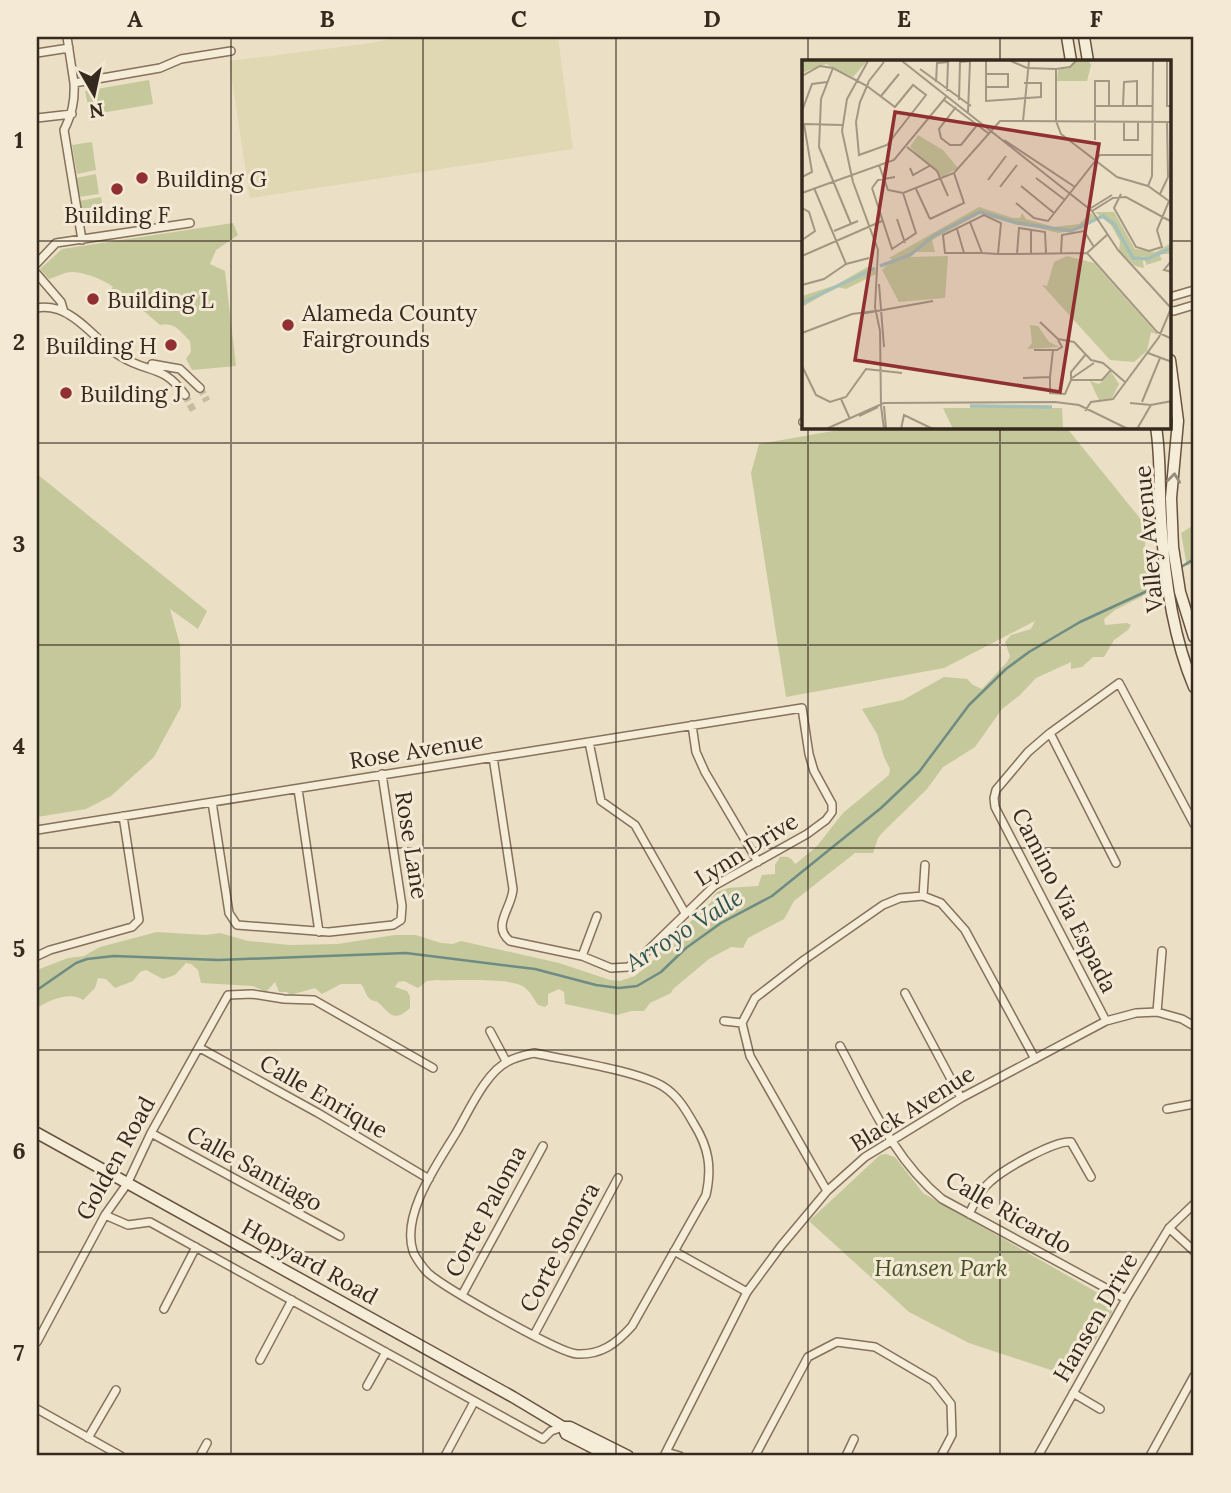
<svg xmlns="http://www.w3.org/2000/svg" width="1231" height="1493" font-family="Lora,serif">
	<rect width="100%" height="100%" fill="#ebdfc5"/>
	<!-- farmland -->
	<path fill="#e0d8b3" d="M402 37H558L573 149 250 198 229 61 365 44Z"/>
	<!-- green -->
	<path fill="#c4c89a" d="M149 80 153 104 90 115 85 91Z
		M92 142 96 170 77 174 72 145Z
		M96 174 99 194 79 197 76 178Z
		M101 197 105 218 84 222 79 201Z
		M233 223 238 235 216 250 210 264 225 271 236 366 192 370 186 359 191 352 190 341C181 332 174 321 160 325L124 294 119 297 111 290 113 287C106 280 81 271 71 272 65 272 56 277 49 279L40 269 62 249Z
		M856 427H1066L1147 527 1144 554 1156 551 1158 554 1151 563 1145 595 1115 610 1104 619 1105 625 1127 623 1131 625 1128 630 1114 640 1104 657H1093L1082 667 1071 669V662L1036 678 1020 695 1002 709 975 747 943 767 927 789 884 831 878 838 873 853H855L794 901 784 919 748 938 743 948 731 947 709 959 673 989 671 993 650 1003 644 1011H631L617 1015 565 1004 564 992 559 989 548 994V1004L545 1007 538 1005C534 999 530 991 524 987 511 977 455 981 436 980L427 981 418 988 404 981 398 982 395 987 407 991 410 996V1008C396 1021 391 1016 381 1005 373 997 380 1005 370 999 365 995 365 988 361 984H341L322 994 315 988 290 995 287 992H279L275 982 266 992 253 986 201 983 198 970 191 964 186 963 175 975 163 979 146 970 140 972 133 981 115 988 106 979 98 978 95 988 83 1000C71 991 49 1000 37 1008V970L68 958 84 956 100 947 157 932 206 935 220 933 248 941 290 945 338 944 395 935H416L441 943 453 944 461 941 559 963 610 980 620 981 635 976 651 963 665 946 679 936 688 924 711 902 713 897 717 892 728 888 758 886 762 875 775 874V865L780 857C787 856 791 857 795 864L798 862 817 846 843 813 889 775 890 769 884 757 877 734 862 709 903 700 944 677 967 679 973 685 982 689 1007 662 1010 656 1005 642 1011 635 1031 629 1035 621 944 668 786 697 751 473 759 444Z
		M37 474 207 611 198 629 170 609 180 645 181 707 154 757 111 796 86 809 37 817Z
		M1194 525V562L1187 566 1181 533Z
		M886 1154 895 1157 923 1193 1112 1301V1313L1072 1377 969 1343 909 1312 809 1221 880 1155Z"/>
	<g fill="none" stroke-linecap="round" stroke-linejoin="round">
		<!-- stream -->
		<path stroke="#6e8c84" stroke-width="2.5" d="M1178 569 1194 559
			M37 990 76 963 87 959 114 956 219 960 406 953 535 969 596 985 619 988 637 986 661 972 686 948 721 923 772 896 881 808 919 772 969 705 1006 669 1029 652 1080 622 1145 592 1165 580"/>
		<!-- street-tunnel -->
		<path stroke="#c7bba4" stroke-width="7" stroke-dasharray="7 3.5" stroke-linecap="butt" d="M200 388 207 401
			M185 395 194 412"/>
		<defs>
			<path id="street" d="M67 37 74 83
				M37 53 69 48
				M37 118 72 114
				M82 240 64 130C72 114 75 101 74 83L160 68 181 59 231 51
				M37 263 56 243 190 223
				M37 274 61 302 64 312
				M1170 297 1194 290
				M37 308C45 306 57 308 64 312 84 321 101 345 120 356 149 374 163 364 185 395
				M1170 310 1174 311 1194 305
				M152 364 180 369 200 388
				M803 422 804 421
				M692 725 696 752 705 772 758 862
				M1050 733 1116 863
				M589 742 601 801 635 825 685 913
				M298 789 319 932
				M212 802 229 913 237 925 329 932 393 925 401 920 402 906 382 774
				M37 830C292 790 547 748 802 708L809 754 814 771 832 804V812L826 820 807 834 714 886 636 962 628 967 611 968 582 956 510 941C491 926 512 908 513 889L493 757
				M923 896 925 865
				M37 956 50 950 132 927 139 920 123 816
				M582 956 597 916
				M905 993 961 1098
				M1157 1012 1162 951
				M724 1021 742 1023
				M1106 1021 995 807 994 798 996 790 1028 752 1050 733 1119 683 1194 824
				M490 1031 506 1061
				M840 1046C869 1100 893 1159 942 1199L1126 1299
				M200 1048 318 1113 429 1179
				M534 1053C566 1060 639 1071 664 1087 678 1096 686 1110 694 1124 709 1148 712 1168 706 1195L632 1326C616 1344 601 1355 577 1354 559 1353 445 1288 428 1273 423 1268 415 1257 413 1251 401 1214 438 1163 456 1133 468 1113 486 1071 509 1061 516 1057 526 1055 534 1053Z
				M1167 1109 1194 1104
				M151 1133 340 1236
				M827 1191 750 1056 742 1023 755 998 804 960 883 905 900 898 923 896 941 903 965 930 1035 1059
				M969 1214C975 1202 980 1190 991 1181 1004 1169 1055 1140 1071 1142L1091 1177
				M105 1215 128 1225 150 1222 543 1439 551 1431 563 1427
				M1169 1228 1194 1251
				M674 1251 747 1292
				M462 1295 543 1146
				M164 1309 196 1247
				M534 1335 618 1178
				M37 1342 105 1215 127 1184 151 1133 228 995 252 994 284 999 314 1000 433 1068
				M260 1360 292 1300
				M367 1386 386 1352
				M1073 1393 1100 1409
				M37 1409 121 1456
				M88 1438 116 1390
				M666 1452 680 1456
				M200 1456 207 1443
				M445 1456 474 1402
				M664 1456 747 1292 781 1246 827 1191 865 1157 961 1098 1106 1021 1136 1013 1157 1012 1182 1019 1194 1026
				M755 1456 808 1357 837 1342 875 1347 933 1381 951 1404 952 1435 941 1456
				M846 1456 854 1439
				M1038 1456 1126 1299 1169 1228 1194 1204
				M1150 1456 1194 1376"/>
			<path id="secondary" d="M1067 37 1071 61
				M1084 37 1088 61
				M1170 360 1178 421 1171 498 1173 547 1180 592 1194 637
				M1156 427C1161 458 1159 488 1161 518 1164 574 1172 635 1194 687
				M37 1133 513 1397 563 1427 566 1434 609 1456
				M563 1427H570L628 1456"/>
		</defs>
		<!-- street casing -->
		<use href="#street" stroke="#85715c" stroke-width="10"/>
		<!-- secondary casing -->
		<use href="#secondary" stroke="#67523f" stroke-width="13"/>
		<!-- street -->
		<use href="#street" stroke="#f6edd8" stroke-width="7"/>
		<!-- secondary -->
		<use href="#secondary" stroke="#f6edd8" stroke-width="10"/>
	</g>
	<!-- one-way arrows -->
	<defs><path id="oneway-chevron" d="M-2-3.5L2.5 0L-2 3.5" fill="none" stroke-width="1.6" stroke-linecap="round" stroke-linejoin="round" transform="scale(1.75)"/></defs>
	<use stroke="#968c7c" href="#oneway-chevron" transform="translate(1174 478) rotate(-83)"/>
	<!-- grid -->
	<path fill="none" stroke="#362a1f" stroke-width="2" stroke-opacity="0.55" d="M231 37V1456M423 37V1456M616 37V1456M808 37V61M1000 37V61M37 241H804M1170 241H1194M808 427V1456M1000 427V1456M37 443H1194M37 645H1194M37 848H1194M37 1050H1194M37 1252H1194"/>
	<!-- markers -->
	<g fill="#903033" stroke="#f3e9d4" stroke-width="2.5">
		<circle cx="142" cy="178" r="7"/>
		<circle cx="117" cy="189" r="7"/>
		<circle cx="93" cy="299" r="7"/>
		<circle cx="288" cy="325" r="7"/>
		<circle cx="171" cy="345" r="7"/>
		<circle cx="66" cy="393" r="7"/>
	</g>
	<g text-anchor="middle" dominant-baseline="central" stroke-width="6" stroke-linejoin="round" paint-order="stroke">
		<!-- poi labels -->
		<g font-size="23" fill="#362a1f" stroke="#f3e9d4" text-anchor="start">
			<text x="156" y="178">Building G</text>
			<text x="117" y="214" text-anchor="middle">Building F</text>
			<text x="107" y="299">Building L</text>
			<text x="302" y="312">Alameda County<tspan x="302" dy="26">Fairgrounds</tspan></text>
			<text x="157" y="345" text-anchor="end">Building H</text>
			<text x="80" y="393">Building J</text>
		</g>
		<!-- street labels -->
		<g font-size="23" fill="#362a1f" stroke="#f3e9d4">
			<text transform="translate(1148 539) rotate(-95)">Valley Avenue</text>
			<text transform="translate(416 750) rotate(-9)">Rose Avenue</text>
			<text transform="translate(412 845) rotate(81)">Rose Lane</text>
			<text transform="translate(746 849) rotate(-32)">Lynn Drive</text>
			<text transform="translate(1065 900) rotate(63)">Camino Via Espada</text>
			<text transform="translate(324 1096) rotate(30)">Calle Enrique</text>
			<text transform="translate(912 1108) rotate(-32)">Black Avenue</text>
			<text transform="translate(115 1158) rotate(-61)">Golden Road</text>
			<text transform="translate(255 1168) rotate(29)">Calle Santiago</text>
			<text transform="translate(485 1211) rotate(-62)">Corte Paloma</text>
			<text transform="translate(1009 1212) rotate(30)">Calle Ricardo</text>
			<text transform="translate(559 1247) rotate(-62)">Corte Sonora</text>
			<text transform="translate(310 1261) rotate(29)">Hopyard Road</text>
			<text transform="translate(1095 1317) rotate(-60)">Hansen Drive</text>
		</g>
		<!-- park labels -->
		<g font-size="23" font-style="italic" fill="#475127" stroke="#f3e9d4">
			<text x="941" y="1267">Hansen Park</text>
		</g>
		<!-- water labels -->
		<g font-size="24" font-style="italic" fill="#2f5551" stroke="#f3e9d4">
			<text transform="translate(684 930) rotate(-32)">Arroyo Valle</text>
		</g>
	</g>
	<!-- overview -->
	<g transform="translate(802 60)">
		<rect width="369" height="369" fill="#ebdfc5"/>
		<path d="M0 1H65L51 17 24 4 0 13ZM275 1H287L289 5 285 21H255L256 10 268 8ZM116 75 141 90 156 108 140 117 108 87ZM177 147 211 158H218L220 153 224 159 252 167 277 164 289 153 295 159 280 169 256 173 178 153 130 180 133 192H113L107 197 146 196 143 238 97 242 80 210 91 200 87 198ZM293 152H312L333 189 354 192 369 183V194H357L360 200 344 205 343 198 340 196 342 208 333 206 317 191 318 181 309 165ZM265 196 292 203 356 275 349 272 345 291 332 302 308 300 240 225 245 226 252 202ZM67 206 76 213 44 229 35 227 0 247V236L34 225ZM228 265 236 266 247 282 258 287 225 289 230 283ZM309 312 317 324 310 338 297 340 288 321 297 324ZM141 348H260L261 369H151Z" fill="#c4c89a"/>
		<path fill="none" stroke="#a6bfb7" stroke-width="3.5" d="M78 206 108 195 133 175 178 152 215 163 269 171 301 156 312 164 331 198 345 199 370 188M0 243 73 208M168 346 250 347"/>
		<path fill="none" stroke="#a39783" stroke-width="2" d="M66 1 45 39 40 71 51 122 76 190 73 247 78 271 79 346M100 1 290 151 311 138 324 137 370 162M184 1V41L239 37V23H222M209 1 225 8 254 9 268 7 274 1M365 1V46H370M31 8 19 39 17 87 49 164M118 9 169 46M254 9V61L259 74 315 117 346 126 367 141 355 170 360 187 347 191 334 187 312 148 319 134M184 14H206V27H184M0 16 18 6 31 8 65 26 93 47 111 25 124 35 85 85 57 95 54 62 58 42 65 26 67 21 82 2M134 22 135 3 146 2 145 31M79 36 97 14M142 40 186 73M157 40 158 2 168 1 166 52M293 46H350M321 46 322 22 335 21V46M154 47 137 69 139 78 148 85H159L176 64M0 51 10 24 25 22M221 61 227 1M322 62V80H336V62M2 64 40 65M202 80 273 127M293 80V21H307V46M105 87 135 111 146 136M77 105 86 130 101 133 152 113 198 61 370 62M108 108 111 115 129 105M0 117 10 112 2 64M234 118 263 140M186 120 204 96M219 126 252 153M346 126 350 116 351 1M198 127 215 105M12 128 44 204M70 128 90 189 114 173 101 133M70 128 76 120 93 117M114 129 128 159M0 133 92 100 144 37M358 134 366 117 365 62M214 143 232 158 246 161 298 95H350M0 148 7 152 13 171 0 180M289 148 310 135M290 151 316 190 369 248M95 159 103 183M128 159 162 143 152 113M168 162 180 193M155 169 162 193M32 171 56 161M229 193V169M259 193 260 175 282 171 292 187M285 193 306 174M196 194 199 163 182 155 141 175 143 193H180L196 194H215L285 193 355 272 370 279M215 194 217 168 243 172 244 193M0 196 80 161M370 200 362 210 370 212M44 204 67 198M77 224 82 287M0 225 22 219 44 204M64 253 131 241M238 262 256 279 272 282 289 300 301 303 323 322M0 273 50 254 73 251M232 290H255L260 287 256 280M346 293 370 302M0 306 14 335 28 342 44 337 64 309 100 313M248 317V333L263 334 269 320H300L309 310M221 318 248 317 251 290M270 318 292 303M269 320V312L284 294M39 339 48 359M340 342 358 298M328 343 349 345M79 346 82 369M82 346 84 369M283 351 289 342 311 339 357 277 370 246M57 356 76 347M24 369 82 343 253 342 277 345 326 369M99 369 102 355 131 369M335 369 349 345 370 341"/>
		<path fill="#903033" fill-opacity="0.15" stroke="#903033" stroke-width="3.5" d="M93 52 297 84 258 332 53 300Z"/>
		<rect width="369" height="369" fill="none" stroke="#362a1f" stroke-width="3.5"/>
	</g>
	<!-- border -->
	<rect width="1231" height="1493" fill="none" stroke="#f3e9d4" stroke-width="77"/>
	<!-- north arrow -->
	<g transform="translate(94 94) rotate(171)" stroke="#f3e9d4" stroke-width="5" paint-order="stroke">
	<path d="M0-5L12 26L0 18L-12 26Z" fill="#362a1f"/>
	<text y="-10" font-size="19" font-weight="bold" text-anchor="middle" fill="#362a1f">N</text>
	</g>
	<rect x="38" y="38" width="1154" height="1416" fill="none" stroke="#362a1f" stroke-width="2.5"/>
	<g font-size="23" text-anchor="middle" font-weight="bold" fill="#362a1f">
		<text x="135" y="27">A</text>
		<text x="327" y="27">B</text>
		<text x="519" y="27">C</text>
		<text x="712" y="27">D</text>
		<text x="904" y="27">E</text>
		<text x="1096" y="27">F</text>
		<text x="19" y="148">1</text>
		<text x="19" y="350">2</text>
		<text x="19" y="552">3</text>
		<text x="19" y="754">4</text>
		<text x="19" y="957">5</text>
		<text x="19" y="1159">6</text>
		<text x="19" y="1361">7</text>
	</g>
</svg>
